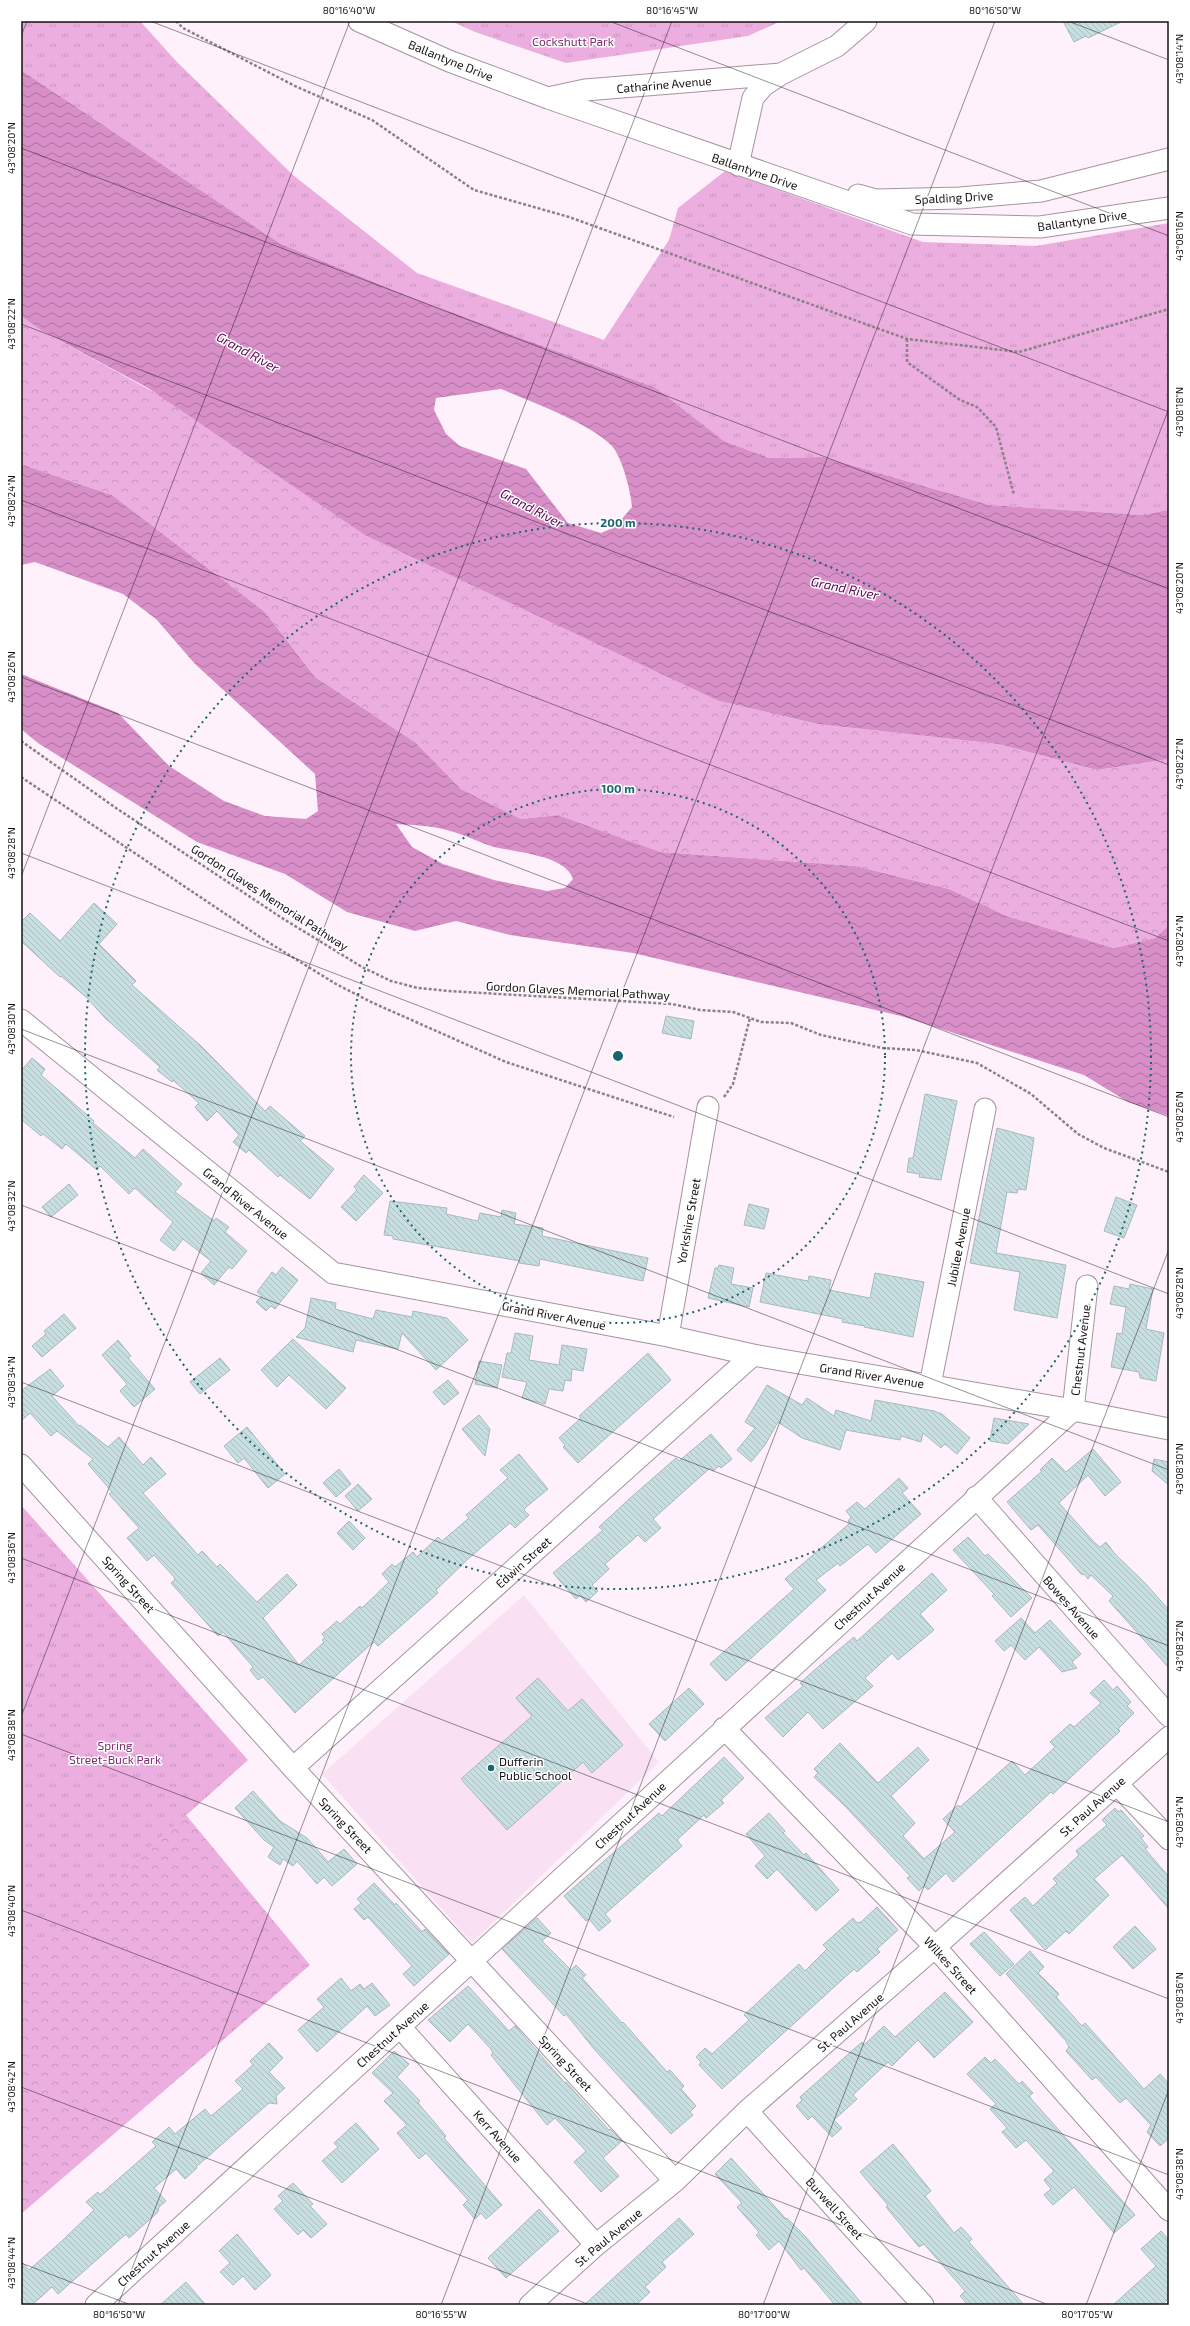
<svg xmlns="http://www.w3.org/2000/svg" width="1190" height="2326" font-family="'Exo 2',sans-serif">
	<defs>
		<pattern id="grass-tufts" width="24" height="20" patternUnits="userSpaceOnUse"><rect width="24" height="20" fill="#ebaede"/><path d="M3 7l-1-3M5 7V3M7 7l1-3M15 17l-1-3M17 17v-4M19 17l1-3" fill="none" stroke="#c995be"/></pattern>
		<pattern id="forest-crowns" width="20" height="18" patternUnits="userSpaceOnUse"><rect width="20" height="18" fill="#ebaede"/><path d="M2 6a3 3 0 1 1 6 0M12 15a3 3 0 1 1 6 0" fill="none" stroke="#c995be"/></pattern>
		<pattern id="water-waves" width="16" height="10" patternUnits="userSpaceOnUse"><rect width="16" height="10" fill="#d88fc8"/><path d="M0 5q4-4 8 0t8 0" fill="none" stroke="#ae73a1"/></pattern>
		<pattern id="building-back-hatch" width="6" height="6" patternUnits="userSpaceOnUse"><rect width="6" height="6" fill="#c8dfe2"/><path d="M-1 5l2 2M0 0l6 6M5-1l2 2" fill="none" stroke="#abbec1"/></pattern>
	</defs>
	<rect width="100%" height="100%" fill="#fff1fb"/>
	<!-- built -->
	<path fill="#f9e1f3" d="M524 1595 659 1762 472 1943 322 1774Z"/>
	<!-- grass -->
	<path fill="url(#grass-tufts)" d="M21 21H140L176 61 293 175 417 273 604 340 669 240 678 208 725 171 923 242 1036 246 1169 223V514L1144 515 990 505 823 457 769 458 724 441 656 388 411 297 281 244 21 70Z
		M451 21H781L748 36 566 63 475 32Z
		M21 1505 248 1760 39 1947 21 1928Z"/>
	<!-- forest -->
	<path fill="url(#forest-crowns)" d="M21 316 42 331 719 701 817 724 998 744 1097 770 1169 759V925L1155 938 1114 948 1007 916 949 889 855 866 659 852 558 815 521 819 461 789 415 742 315 677 265 612 112 495 21 464Z
		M186 1815 310 1965 21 2214V1928L39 1946Z"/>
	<!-- pitch -->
	<path fill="#ebaede" d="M495 21H613L572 33 522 30Z"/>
	<!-- water -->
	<path fill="url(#water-waves)" fill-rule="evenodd" d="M21 70 281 244 411 297 656 388 724 441 769 458 823 457 990 505 1144 515 1169 510V759L1097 770 998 744 817 724 719 701 365 535 148 388 42 331 21 316ZM501 389C532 402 590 423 612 446 622 457 631 492 632 507L615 527 601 533 568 523 526 469 460 446 446 434 434 410 436 398Z
		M21 464 112 495 265 612 315 677 415 742 461 789 521 819 558 815 660 852 855 866 949 889 1007 916 1114 948 1155 938 1169 925V1116L1128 1102 1084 1075 901 1016 633 953 510 935 456 921 415 931 347 912 285 874 197 842 38 743 21 729V674L118 713 169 766 224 801 265 816 306 819 318 811 315 774 195 664 156 619 123 594 35 562 21 565ZM396 824C416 825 437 826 457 833 469 837 481 843 494 847 515 852 566 855 573 879L565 888 547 891 494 880 443 864 412 847Z"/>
	<!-- building -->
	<path fill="url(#building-back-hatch)" stroke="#a4babd" d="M1063 21H1123L1088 38 1086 36 1074 42Z
		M94 903 117 924 99 944 136 981 132 985 201 1046 265 1111 270 1106 305 1136 300 1141 334 1169 310 1199 280 1175 278 1177 249 1150 246 1153 233 1142 239 1135 217 1111 207 1121 195 1107 199 1103 173 1080 172 1082 157 1070 160 1067 105 1018 86 997 61 976 60 977 21 941V922L30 913 60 941Z
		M666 1016 694 1021 691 1039 662 1033Z
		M32 1058 45 1069 41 1075 94 1121 93 1123 135 1158 143 1149 182 1184 175 1192 214 1221 216 1218 229 1227 225 1232 247 1251 232 1269 229 1267 214 1285 201 1273 211 1261 183 1239 174 1251 160 1240 173 1222 135 1188 129 1194 100 1166 97 1170 66 1144 62 1149 43 1134 41 1136 21 1119V1071Z
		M925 1094 957 1101 941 1180 919 1177 920 1174 907 1172 909 1158H913Z
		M997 1128 1034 1138 1026 1190 1018 1189 1017 1193 1007 1192 996 1253 1066 1265 1057 1318 1014 1310 1020 1272 970 1263Z
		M364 1175 383 1193 356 1221 341 1207 357 1190 354 1187Z
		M69 1184 78 1195 51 1217 42 1207Z
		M1116 1197 1137 1205 1124 1238 1104 1231Z
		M390 1201 447 1208 446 1214 478 1221 480 1213 501 1217 502 1210 516 1213 514 1224 543 1228 542 1236 648 1258 643 1281 540 1259 539 1266 519 1263 520 1261 393 1239V1236L384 1235Z
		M749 1204 769 1209 764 1229 744 1225Z
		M719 1265 734 1268 731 1284 753 1288 749 1307 708 1298 715 1268H718Z
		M282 1267 298 1280 275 1309 271 1306 266 1311 256 1302 262 1296 257 1292 272 1272 276 1275Z
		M766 1273 808 1281 809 1276 831 1280 829 1290 870 1298 875 1273 924 1282 913 1337 864 1327 865 1326 842 1322 843 1319 760 1302Z
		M1130 1284 1153 1289 1146 1329 1164 1333 1156 1381 1140 1378 1139 1372 1111 1367 1117 1333 1122 1334 1126 1307 1110 1304 1114 1286 1129 1289Z
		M311 1298 336 1303 335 1309 373 1319 376 1310 412 1317 413 1311 447 1318 468 1340 436 1370 402 1333 398 1349 356 1340 353 1352 296 1337 305 1328Z
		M64 1314 76 1328 42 1357 32 1346 46 1334 44 1331Z
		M515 1333 533 1336 529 1360 559 1365 562 1345 587 1349 583 1371 572 1369 571 1381 565 1380 563 1391 549 1389 545 1404 522 1398 527 1382 502 1377 507 1353H511Z
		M293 1339 346 1388 326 1409 289 1375 277 1387 261 1370Z
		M118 1340 131 1356 128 1358 155 1389 134 1407 120 1391 127 1384 102 1355Z
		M648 1353 671 1380 578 1463 563 1447 565 1445 559 1438 581 1418 579 1416Z
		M220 1358 230 1370 200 1394 190 1382Z
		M479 1361 502 1365 497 1388 475 1384Z
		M50 1369 64 1386 52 1396 79 1426 80 1425 108 1447 119 1437 143 1465 151 1457 166 1474 143 1493 198 1555 202 1551 217 1567 220 1564 257 1602 287 1574 297 1585 263 1618 299 1665 324 1642 322 1640 325 1638 322 1634 337 1621 340 1624 360 1606 362 1608 389 1582 382 1574 392 1564 395 1567 413 1552 417 1557 438 1537 442 1541 469 1518 466 1515 508 1478 500 1470 519 1454 548 1489 525 1508 524 1510 529 1515 515 1528 510 1523 468 1559 436 1590 438 1593 419 1610 378 1646 374 1642 369 1646 295 1713 263 1677 258 1680 250 1670 253 1667 223 1632 218 1636 171 1583 175 1580 174 1577 154 1555 147 1561 127 1538 139 1528 109 1494 112 1492 88 1464 93 1459 57 1431 51 1436 30 1413 21 1421V1391Z
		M448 1380 459 1393 444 1405 433 1392Z
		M767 1385 802 1405 807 1398 834 1416 836 1410 871 1421 875 1400 934 1411 942 1414 970 1438 957 1454 945 1444 941 1448 923 1433 921 1442 901 1436 900 1440 846 1430 840 1450 802 1438 778 1422 765 1445 751 1462 737 1450 755 1428 745 1422Z
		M479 1415 490 1429 485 1456 462 1429Z
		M994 1418 1029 1424 1008 1444 990 1441Z
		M247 1427 285 1474 268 1488 244 1458 238 1463 224 1446Z
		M711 1434 732 1459 721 1468 719 1466 713 1471 710 1468 653 1519 661 1528 645 1542 638 1535 605 1564 609 1569 592 1585 598 1591 586 1602 580 1595 576 1599 553 1573 603 1530 599 1527 628 1500 676 1458 679 1461Z
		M1093 1449 1121 1482 1105 1496 1088 1475 1059 1503 1094 1542 1100 1547 1106 1542 1115 1554 1145 1583 1169 1610V1668L1109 1601 1113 1596 1091 1575 1088 1579 1084 1574 1082 1575 1038 1525 1031 1530 1007 1502 1042 1471 1040 1470 1052 1458 1066 1472Z
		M1154 1459 1169 1462V1485L1152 1471Z
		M339 1469 351 1484 336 1497 323 1483Z
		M899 1478 908 1488 902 1493 921 1514 876 1553 868 1544 840 1566 838 1563 816 1580 826 1590 726 1681 710 1664 794 1589 785 1579 850 1523 848 1521 851 1517 846 1511 857 1502 865 1509Z
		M358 1484 372 1499 358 1511 345 1496Z
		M349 1521 365 1538 353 1550 337 1533Z
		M968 1537 985 1556 988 1554 1032 1598 1011 1617 992 1596 994 1594 953 1550Z
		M932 1573 947 1590 920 1614 934 1630 898 1660 892 1653 865 1678 873 1686 823 1729 808 1712 783 1737 765 1718 803 1686 800 1683 818 1667 854 1637 857 1641Z
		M1021 1618 1035 1633 1050 1620 1081 1654 1072 1662 1077 1668 1062 1672 1039 1647 1025 1660 1011 1645 1004 1651 995 1641Z
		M538 1678 568 1711 582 1699 623 1745 592 1773 583 1762 507 1830 461 1779 532 1716 516 1698Z
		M1104 1680 1113 1690 1117 1686 1131 1702 1127 1706 1134 1713 1118 1729 1120 1731 1053 1794 1051 1792 953 1882 946 1873 928 1890 924 1886 919 1891 907 1878 910 1876 845 1806 814 1777 818 1773 814 1769 840 1743 878 1783 918 1747 929 1760 891 1796 915 1823 903 1836 924 1859 955 1832 943 1819 958 1805 960 1807 1012 1761 1025 1775 1055 1747 1050 1742 1070 1724 1074 1727 1101 1703 1090 1693Z
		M689 1688 704 1704 665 1741 649 1724Z
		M724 1757 744 1778 721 1800 724 1803 706 1818 704 1815 677 1840 682 1846 605 1914 611 1921 599 1931 589 1919 586 1921 564 1896 659 1813 662 1816Z
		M253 1791 280 1821 307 1838 328 1862 344 1849 357 1864 332 1886 324 1877 317 1884 297 1861 293 1866 283 1859 280 1865 268 1857 274 1847 264 1840 235 1808Z
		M1115 1808 1118 1812 1121 1810 1144 1836 1141 1838 1148 1847 1145 1849 1169 1877V1909L1122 1855 1094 1879 1109 1895 1069 1934 1066 1931 1045 1950 1010 1910 1025 1897 1033 1906 1057 1883 1053 1879 1079 1855 1076 1851 1107 1825 1102 1820Z
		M769 1813 785 1831 783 1833 804 1855 806 1853 839 1890 816 1911 777 1869 767 1879 755 1866 765 1856 746 1834Z
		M374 1883 395 1905 396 1903 422 1932 425 1929 449 1954 414 1986 403 1974 412 1966 368 1917 364 1920 354 1909 361 1903 357 1899Z
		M877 1907 898 1930 877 1949 880 1952 857 1972 854 1969 722 2089 699 2065 701 2062 696 2057 705 2048 712 2054 749 2020 744 2015 799 1964 805 1971 827 1949 823 1945 853 1918 857 1923 861 1922Z
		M537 1918 551 1933 542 1941 571 1970 576 1965 586 1975 582 1978 622 2023 623 2022 667 2072 670 2070 684 2086 681 2089 696 2106 690 2112 693 2115 671 2134 594 2049 566 2014 564 2016 502 1949Z
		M1135 1926 1156 1949 1133 1969 1113 1947Z
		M984 1932 1014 1964 1000 1976 970 1944Z
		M1030 1951 1044 1967 1038 1973 1059 1994 1056 1997 1082 2026 1085 2023 1144 2089 1160 2074 1169 2084V2138L1160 2146 1147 2132 1151 2125 1126 2098 1120 2103 1096 2077 1092 2080 1066 2051 1069 2047 1066 2041 1006 1974Z
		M341 1978 351 1991 360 1984 364 1989 372 1983 390 2005 375 2016 367 2006 317 2052 298 2030 324 2007 317 1999Z
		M468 1986 509 2031 515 2026 565 2083 566 2082 609 2130 610 2129 622 2141 603 2158 619 2176 601 2192 574 2162 586 2151 555 2118 547 2125 491 2055 493 2053 490 2048 468 2024 450 2042 428 2020Z
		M945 1992 973 2022 934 2058 918 2040 892 2066 888 2062 853 2095 857 2099 834 2120 842 2128 832 2137 812 2116 808 2120 796 2106 802 2100 800 2097 862 2042 864 2045 884 2026 895 2037Z
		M269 2043 283 2058 269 2072 285 2088 276 2096 277 2104 269 2103 196 2167 197 2168 185 2179 176 2169 154 2188 166 2201 159 2207 158 2212 129 2238 126 2234 58 2294 52 2287 32 2305H21V2261L29 2270 63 2240 94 2210 86 2202 98 2192 100 2195 156 2146 152 2142 169 2127 175 2134 205 2109 211 2116 243 2089 235 2081 253 2065 250 2061Z
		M394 2051 409 2064 397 2077 420 2101 418 2103 446 2136 444 2138 502 2205 486 2219 481 2213 475 2219 463 2205 468 2200 426 2153 419 2159 397 2133 407 2125 384 2101 393 2093 372 2073Z
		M985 2057 991 2063 995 2059 1019 2084 1022 2081 1033 2093 1029 2096 1032 2100 1135 2215 1114 2233 1074 2187 1053 2205 1044 2195 1051 2189 1044 2180 1054 2171 1026 2140 1016 2148 1002 2132 1007 2128 990 2109 996 2104 967 2074Z
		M356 2123 379 2149 342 2183 322 2161 338 2147 334 2143Z
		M893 2144 931 2191 925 2196 954 2233 961 2227 972 2239 969 2242 1024 2305H968L960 2296 965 2291 924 2244 919 2247 886 2207 888 2205 860 2172Z
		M731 2158 786 2219 787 2218 806 2237 863 2305H835L804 2268 801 2270 779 2241 769 2250 756 2235 759 2232 737 2207 742 2203 715 2174Z
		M293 2183 313 2204 310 2206 327 2224 311 2238 303 2230 298 2235 274 2209 283 2201 278 2196Z
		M539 2209 559 2231 506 2278 488 2258Z
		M679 2218 694 2234 662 2262 666 2267 645 2287 650 2292 636 2305H584Z
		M1161 2231 1169 2240V2298L1162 2305H1113L1156 2266 1141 2249Z
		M237 2234 271 2275 255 2290 243 2276 233 2285 220 2272 230 2263 219 2251Z
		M186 2282 206 2305H160Z"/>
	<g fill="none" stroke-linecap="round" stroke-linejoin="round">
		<defs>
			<path id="minor" d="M359 21 449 61 548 98 912 224 1040 227 1169 208
				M548 98 585 90 781 74
				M738 165 753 98 763 86 781 74 837 46 866 21
				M858 195 876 200 960 198 1041 191 1169 159
				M21 1020 333 1273 668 1336 753 1355 1073 1410 1169 1429
				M668 1336 708 1107
				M930 1385 985 1109
				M21 1465 293 1768 675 2181
				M976 1497 1169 1716
				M724 1728 935 1947 1169 2210
				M293 1768 753 1355
				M1117 1784 1169 1839
				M400 2027 596 2245
				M747 2111 923 2305
				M96 2305 1073 1410 1087 1286
				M530 2305 596 2245 675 2181 747 2111 935 1947 1169 1737"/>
		</defs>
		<!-- minor casing -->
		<use href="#minor" stroke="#a394a0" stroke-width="23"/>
		<!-- path -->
		<path stroke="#8b8188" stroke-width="2.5" stroke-dasharray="3 2" stroke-linecap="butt" d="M176 21 183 28 295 86 372 120 474 190 569 217 907 339 1019 352 1169 309
			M907 339V362L960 400 977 407 996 427 1014 495
			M21 741 116 808 282 918 362 967 391 981 418 988 448 991 672 1004 700 1010 733 1012 761 1022 791 1023 821 1035 854 1042 882 1048 916 1050 977 1063 1031 1094 1078 1134 1104 1148 1169 1172
			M21 777 263 939 336 984 371 1002 506 1062 674 1117
			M724 1097 733 1084 750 1018"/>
		<!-- minor -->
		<use href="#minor" stroke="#fff" stroke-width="21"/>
	</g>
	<!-- ticks -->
	<path fill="none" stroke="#161014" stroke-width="1" stroke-opacity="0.45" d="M150 21 1169 412M609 21 1169 236M1068 21 1169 60M21 36 27 21M21 148 1169 589M21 324 1169 765M21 500 1169 941M21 677 1169 1117M21 853 1169 1294M21 877 350 21M21 1029 1169 1470M21 1205 1169 1646M21 1382 1169 1822M21 1558 1169 1999M21 1717 672 21M21 1734 1169 2175M21 1910 1049 2305M21 2087 590 2305M21 2263 131 2305M118 2305 995 21M441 2305 1169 408M763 2305 1169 1249M1086 2305 1169 2089"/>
	<!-- distance rings -->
	<g fill="none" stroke="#19656e" stroke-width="2" stroke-dasharray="2 4">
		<circle cx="618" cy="1056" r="267"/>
		<circle cx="618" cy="1056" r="533"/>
	</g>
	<!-- markers -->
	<circle fill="#19656e" stroke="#fff" stroke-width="1.5" cx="491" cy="1768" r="4"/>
	<g text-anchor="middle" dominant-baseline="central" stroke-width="3" stroke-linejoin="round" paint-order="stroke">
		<!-- park labels -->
		<g font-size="12" fill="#812c73" stroke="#fff">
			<text x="573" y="41">Cockshutt Park</text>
			<text x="115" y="1745">Spring<tspan x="115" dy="14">Street-Buck Park</tspan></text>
		</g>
		<!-- street labels -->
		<g font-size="12" fill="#161014" stroke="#fff">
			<text transform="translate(451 60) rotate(22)">Ballantyne Drive</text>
			<text transform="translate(664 84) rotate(-5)">Catharine Avenue</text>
			<text transform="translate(755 171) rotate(19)">Ballantyne Drive</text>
			<text transform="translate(954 197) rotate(-3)">Spalding Drive</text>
			<text transform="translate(1082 220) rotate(-8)">Ballantyne Drive</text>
			<text transform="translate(270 897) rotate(33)">Gordon Glaves Memorial Pathway</text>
			<text transform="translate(578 990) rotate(3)">Gordon Glaves Memorial Pathway</text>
			<text transform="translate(246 1203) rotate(39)">Grand River Avenue</text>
			<text transform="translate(688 1221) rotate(-80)">Yorkshire Street</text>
			<text transform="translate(958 1247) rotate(-79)">Jubilee Avenue</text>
			<text transform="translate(554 1315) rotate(11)">Grand River Avenue</text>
			<text transform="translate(1080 1350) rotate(-83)">Chestnut Avenue</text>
			<text transform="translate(872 1375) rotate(9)">Grand River Avenue</text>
			<text transform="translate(523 1562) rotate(-42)">Edwin Street</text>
			<text transform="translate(129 1584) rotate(48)">Spring Street</text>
			<text transform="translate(869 1596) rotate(-43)">Chestnut Avenue</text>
			<text transform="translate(1072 1607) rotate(49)">Bowes Avenue</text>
			<text transform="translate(1092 1806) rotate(-42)">St. Paul Avenue</text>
			<text transform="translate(630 1815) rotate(-43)">Chestnut Avenue</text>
			<text transform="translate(346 1825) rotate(47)">Spring Street</text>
			<text transform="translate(951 1965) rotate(48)">Wilkes Street</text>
			<text transform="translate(850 2022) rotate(-41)">St. Paul Avenue</text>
			<text transform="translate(392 2034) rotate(-42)">Chestnut Avenue</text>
			<text transform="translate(566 2063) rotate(47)">Spring Street</text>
			<text transform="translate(498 2136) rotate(48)">Kerr Avenue</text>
			<text transform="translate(835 2208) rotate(48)">Burwell Street</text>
			<text transform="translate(608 2237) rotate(-40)">St. Paul Avenue</text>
			<text transform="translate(153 2253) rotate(-42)">Chestnut Avenue</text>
		</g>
		<!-- poi labels -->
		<g font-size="12" fill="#161014" stroke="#fff" text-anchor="start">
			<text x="499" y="1761">Dufferin<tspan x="499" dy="14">Public School</tspan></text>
		</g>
		<!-- water labels -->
		<g font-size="13" font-style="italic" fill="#5b0050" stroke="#fff">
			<text transform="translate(248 352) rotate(29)">Grand River</text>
			<text transform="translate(532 508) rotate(28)">Grand River</text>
			<text transform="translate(845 588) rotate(12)">Grand River</text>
		</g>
	</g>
	<circle cx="618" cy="1056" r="6" fill="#19656e" stroke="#fff" stroke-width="2"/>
	<g font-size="12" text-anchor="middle" font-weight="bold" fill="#19656e" stroke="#fff" stroke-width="3" stroke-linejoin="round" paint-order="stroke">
		<text x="618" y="527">200 m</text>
		<text x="618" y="793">100 m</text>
	</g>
	<!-- border -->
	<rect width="1190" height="2326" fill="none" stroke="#ffffff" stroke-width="44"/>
	<rect x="22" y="22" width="1146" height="2282" fill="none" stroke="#161014" stroke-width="1.5"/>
	<g font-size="10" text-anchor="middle" fill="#161014">
		<text x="349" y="14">80°16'40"W</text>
		<text x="672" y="14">80°16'45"W</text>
		<text x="995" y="14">80°16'50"W</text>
		<text transform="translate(1179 59) rotate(-90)" y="4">43°08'14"N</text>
		<text transform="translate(11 148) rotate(-90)" y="4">43°08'20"N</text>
		<text transform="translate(1179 236) rotate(-90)" y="4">43°08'16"N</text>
		<text transform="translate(11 324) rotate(-90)" y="4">43°08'22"N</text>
		<text transform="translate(1179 412) rotate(-90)" y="4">43°08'18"N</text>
		<text transform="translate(11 501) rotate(-90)" y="4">43°08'24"N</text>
		<text transform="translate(1179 588) rotate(-90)" y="4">43°08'20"N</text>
		<text transform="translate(11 677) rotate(-90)" y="4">43°08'26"N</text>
		<text transform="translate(1179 764) rotate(-90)" y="4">43°08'22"N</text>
		<text transform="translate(11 853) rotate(-90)" y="4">43°08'28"N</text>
		<text transform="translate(1179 941) rotate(-90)" y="4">43°08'24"N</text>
		<text transform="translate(11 1029) rotate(-90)" y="4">43°08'30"N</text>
		<text transform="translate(1179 1117) rotate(-90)" y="4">43°08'26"N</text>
		<text transform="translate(11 1206) rotate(-90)" y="4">43°08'32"N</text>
		<text transform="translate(1179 1293) rotate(-90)" y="4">43°08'28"N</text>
		<text transform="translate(11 1382) rotate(-90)" y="4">43°08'34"N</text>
		<text transform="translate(1179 1469) rotate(-90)" y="4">43°08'30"N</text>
		<text transform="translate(11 1558) rotate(-90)" y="4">43°08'36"N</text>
		<text transform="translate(1179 1646) rotate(-90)" y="4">43°08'32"N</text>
		<text transform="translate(11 1735) rotate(-90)" y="4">43°08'38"N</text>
		<text transform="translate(1179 1822) rotate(-90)" y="4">43°08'34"N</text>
		<text transform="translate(11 1911) rotate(-90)" y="4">43°08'40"N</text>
		<text transform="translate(1179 1998) rotate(-90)" y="4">43°08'36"N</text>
		<text transform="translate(11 2087) rotate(-90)" y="4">43°08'42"N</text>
		<text transform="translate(1179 2174) rotate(-90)" y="4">43°08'38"N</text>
		<text transform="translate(11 2263) rotate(-90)" y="4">43°08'44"N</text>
		<text x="119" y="2318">80°16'50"W</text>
		<text x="441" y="2318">80°16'55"W</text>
		<text x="764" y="2318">80°17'00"W</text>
		<text x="1087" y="2318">80°17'05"W</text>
	</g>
</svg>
